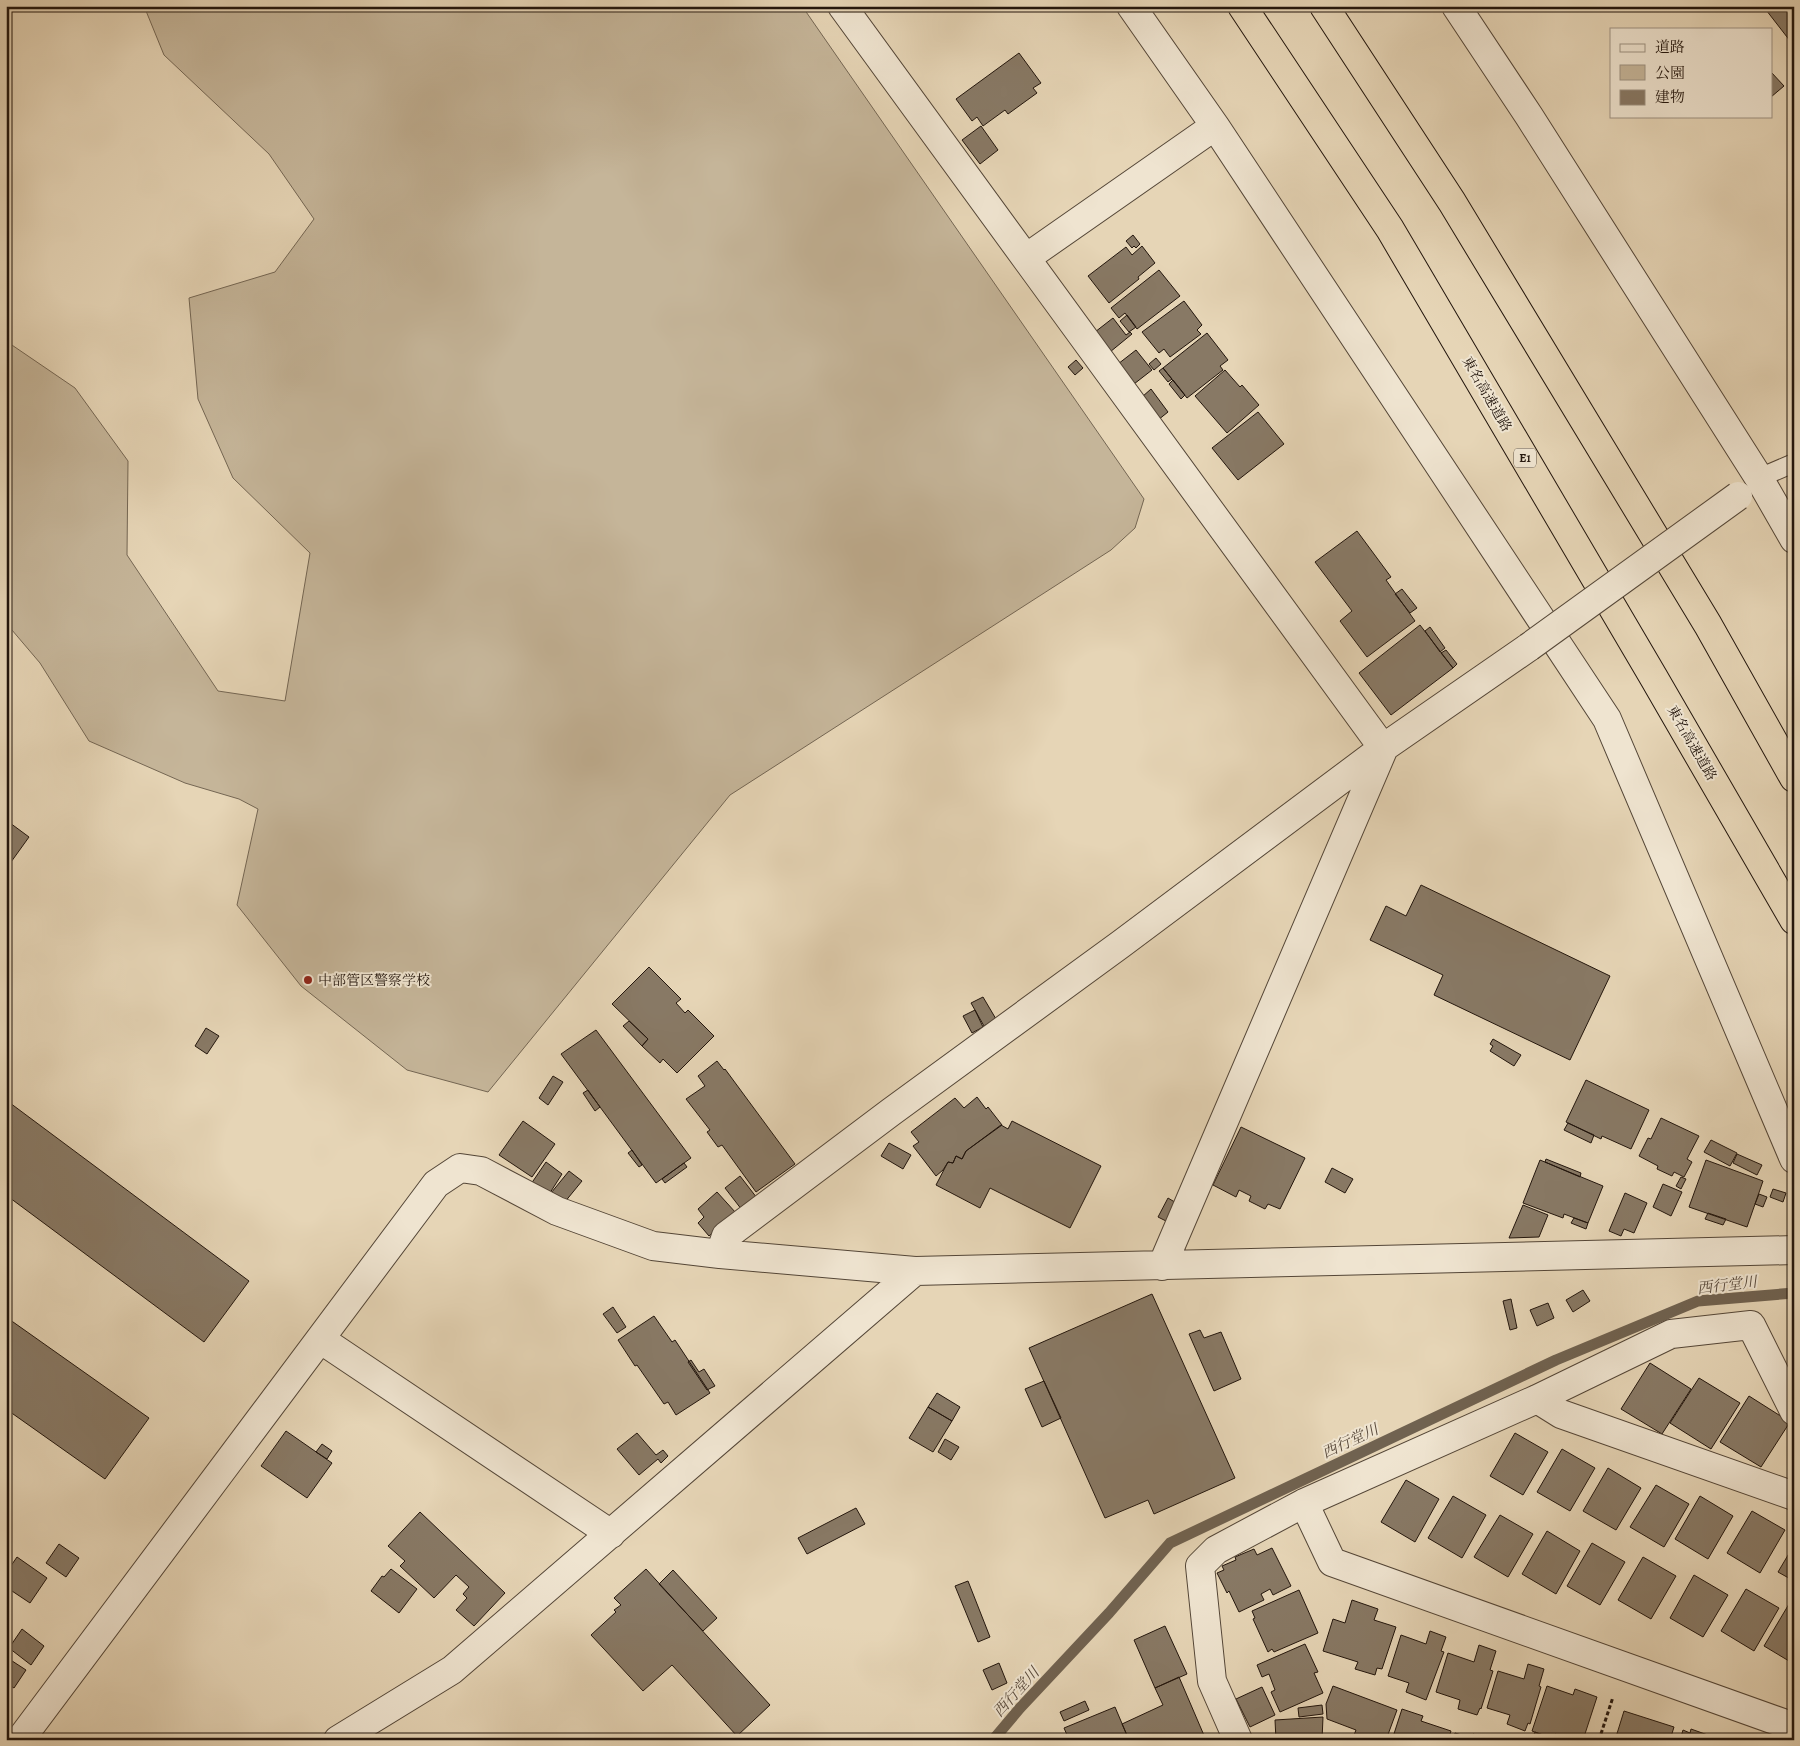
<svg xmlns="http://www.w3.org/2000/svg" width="1800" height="1746" font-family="Alegreya,'Noto Serif JP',serif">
	<rect width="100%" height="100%" fill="#e6d5b6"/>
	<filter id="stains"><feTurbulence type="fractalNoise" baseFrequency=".004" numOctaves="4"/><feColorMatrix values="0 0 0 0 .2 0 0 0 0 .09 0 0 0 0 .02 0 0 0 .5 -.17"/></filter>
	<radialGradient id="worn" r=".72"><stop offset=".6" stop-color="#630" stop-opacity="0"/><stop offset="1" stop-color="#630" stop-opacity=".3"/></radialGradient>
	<!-- green -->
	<path fill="#c5b599" stroke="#746653" d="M144 6H802L1144 499 1135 528 1111 550 730 795 488 1092 407 1070 301 986 237 905 258 809 239 799 185 783 89 741 40 663 6 623V341L75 388 128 461 127 555 218 691 285 701 310 553 233 478 198 399 189 298 275 272 314 219 269 154 164 55Z"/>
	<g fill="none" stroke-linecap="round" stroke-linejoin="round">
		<!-- stream -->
		<path stroke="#706250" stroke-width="11" d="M993 1740 1020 1708 1109 1613 1170 1543 1556 1360 1698 1301 1794 1293"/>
	</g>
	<!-- building -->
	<path fill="#887965" stroke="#23160d" d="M1763 6H1794V46Z
		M1019 53 1041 83 1033 88 1037 93 1008 114 1005 110 983 126 977 117 972 121 956 99Z
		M1771 72 1784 86 1771 97Z
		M981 126 998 150 980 164 962 140Z
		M1133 235 1140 244 1136 248 1134 246 1132 248 1126 241Z
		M1142 246 1155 263 1138 277 1139 279 1109 303 1088 276 1126 247 1132 255Z
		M1159 270 1180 296 1137 329 1125 313 1119 318 1111 308Z
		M1184 301 1202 325 1197 330 1201 334 1170 357 1164 349 1159 353 1142 332Z
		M1127 315 1136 327 1129 332 1120 321Z
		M1113 318 1126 335 1130 332 1132 334 1110 352 1095 332Z
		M1207 333 1228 360 1220 366 1223 370 1187 398 1163 368Z
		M1136 350 1152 370 1134 384 1118 364Z
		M1156 358 1161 364 1154 370 1149 364Z
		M1076 360 1083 368 1075 375 1068 367Z
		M1163 368 1172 379 1168 382 1159 371Z
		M1225 370 1240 387 1242 385 1259 405 1227 433 1195 396Z
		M1173 380 1185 395 1181 399 1169 384Z
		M1151 389 1168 412 1158 420 1142 397Z
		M1258 412 1284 444 1238 480 1212 448Z
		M1357 531 1391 577 1386 580 1415 621 1367 657 1340 621 1352 611 1315 562Z
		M1402 589 1417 608 1410 613 1395 594Z
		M1420 625 1453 668 1391 715 1359 673Z
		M1430 627 1445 648 1440 652 1425 631Z
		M1446 650 1457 664 1453 668 1441 653Z
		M6 820 29 837 6 869 7 841Z
		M1421 885 1610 976 1570 1060 1434 995 1443 975 1370 940 1386 906 1406 916Z
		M649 967 681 999 676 1003 685 1013 688 1010 714 1036 677 1073 663 1059 660 1063 642 1046 648 1039 612 1004Z
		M983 997 996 1019 984 1026 971 1003Z
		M975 1010 983 1027 972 1033 963 1016Z
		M629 1021 648 1039 642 1046 623 1026Z
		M206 1028 219 1036 207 1054 195 1046Z
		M596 1030 691 1158 656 1183 561 1054Z
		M1493 1039 1521 1055 1514 1066 1490 1051 1493 1046 1490 1044Z
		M717 1061 724 1070 725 1069 795 1164 756 1192 722 1145 718 1147 707 1132 710 1130 686 1099 705 1086 698 1076Z
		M553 1076 563 1082 548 1105 539 1098Z
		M1586 1080 1649 1110 1631 1149 1602 1136 1601 1139 1566 1122Z
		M588 1090 600 1107 595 1111 583 1093Z
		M977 1097 986 1109 988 1107 1002 1125 966 1151 962 1159 956 1156 953 1163 948 1162 943 1170 936 1176 913 1146 919 1142 911 1132 955 1098 964 1108Z
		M6 1100 249 1281 204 1342 6 1195Z
		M1661 1118 1699 1136 1687 1159 1692 1162 1684 1177 1674 1172 1672 1176 1657 1169 1658 1166 1639 1156 1648 1138 1651 1139Z
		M523 1121 555 1144 532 1177 499 1155Z
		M1012 1121 1101 1166 1070 1228 990 1188 980 1208 936 1185 948 1162 953 1163 956 1156 962 1159 966 1151 1001 1125 1008 1129Z
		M1568 1123 1594 1135 1591 1143 1564 1130Z
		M1241 1127 1305 1158 1280 1209 1268 1204 1265 1209 1249 1201 1251 1196 1239 1190 1236 1197 1213 1185Z
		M1711 1140 1737 1153 1730 1166 1704 1152Z
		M889 1143 911 1155 903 1169 881 1156Z
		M632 1150 642 1165 639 1167 628 1153Z
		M1737 1154 1762 1165 1757 1175 1733 1163Z
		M1546 1159 1581 1173 1580 1177 1545 1162Z
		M1540 1160 1603 1186 1588 1223 1564 1214 1563 1218 1523 1203Z
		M1706 1160 1763 1181 1747 1227 1689 1207Z
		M546 1162 562 1174 548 1196 531 1184Z
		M684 1163 687 1167 665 1183 662 1179Z
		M1332 1168 1353 1179 1345 1193 1325 1182Z
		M569 1171 582 1181 564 1203 551 1193Z
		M740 1176 757 1198 742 1210 725 1188Z
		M1681 1177 1686 1179 1681 1189 1676 1186Z
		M1663 1184 1682 1192 1671 1216 1653 1207Z
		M1773 1189 1786 1193 1783 1202 1770 1197Z
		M717 1192 736 1213 709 1236 698 1223 704 1217 698 1209Z
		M1625 1193 1647 1203 1634 1233 1624 1229 1621 1236 1609 1231Z
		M1759 1194 1767 1197 1763 1207 1755 1204Z
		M1168 1198 1178 1204 1168 1222 1158 1217Z
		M1523 1205 1548 1215 1539 1237 1509 1238Z
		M1708 1213 1726 1219 1723 1225 1705 1219Z
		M1574 1218 1588 1223 1586 1229 1571 1223Z
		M1583 1290 1590 1301 1573 1312 1566 1300Z
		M1152 1294 1235 1478 1154 1514 1148 1500 1105 1518 1029 1348Z
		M1511 1299 1517 1328 1510 1330 1503 1301Z
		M1548 1303 1554 1318 1537 1326 1530 1310Z
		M613 1307 626 1327 617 1333 603 1314Z
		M654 1316 672 1342 675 1340 710 1393 676 1415 668 1402 664 1404 637 1365 635 1366 618 1340Z
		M6 1317 149 1418 105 1479 6 1409Z
		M1200 1330 1204 1338 1221 1332 1241 1379 1214 1391 1189 1334Z
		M691 1360 699 1372 704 1369 715 1386 707 1390 688 1362Z
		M1650 1363 1691 1389 1662 1434 1621 1409Z
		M1699 1378 1740 1403 1711 1449 1670 1423Z
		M1044 1381 1061 1418 1042 1427 1025 1389Z
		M937 1393 960 1407 952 1421 928 1407Z
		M1749 1396 1790 1422 1761 1467 1720 1442Z
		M928 1407 952 1421 933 1452 909 1438Z
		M286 1431 332 1463 307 1498 261 1466Z
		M637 1433 656 1455 663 1450 668 1456 661 1463 658 1459 639 1475 617 1449Z
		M1515 1433 1548 1452 1523 1495 1490 1476Z
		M945 1439 959 1447 951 1460 938 1452Z
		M322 1444 332 1451 327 1459 316 1452Z
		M1562 1449 1595 1468 1570 1511 1537 1492Z
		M1608 1468 1641 1488 1616 1530 1583 1511Z
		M1406 1480 1439 1499 1415 1542 1381 1522Z
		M1656 1485 1689 1504 1664 1547 1630 1527Z
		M1453 1496 1486 1515 1462 1558 1428 1538Z
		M1700 1496 1733 1516 1708 1559 1675 1539Z
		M856 1508 865 1524 807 1554 798 1538Z
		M1752 1511 1785 1530 1760 1573 1727 1553Z
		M420 1512 505 1593 474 1626 456 1610 467 1598 463 1594 469 1587 456 1575 434 1598 400 1566 405 1561 388 1546Z
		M1500 1515 1533 1534 1508 1577 1474 1557Z
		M1547 1531 1580 1551 1556 1594 1522 1574Z
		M1592 1543 1625 1562 1600 1605 1567 1586Z
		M59 1544 79 1558 66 1577 46 1563Z
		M1794 1545V1581L1778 1572Z
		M1272 1548 1291 1586 1273 1595 1270 1589 1261 1594 1264 1600 1239 1612 1229 1591 1227 1593 1217 1573 1224 1570 1222 1566 1236 1560 1235 1557 1254 1549 1257 1555Z
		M17 1557 47 1578 30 1603 6 1587V1573Z
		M1643 1557 1676 1576 1651 1619 1618 1600Z
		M391 1569 417 1589 399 1613 371 1591 382 1576 384 1577Z
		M646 1569 770 1705 737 1736 672 1665 643 1691 591 1635 616 1612 614 1610 621 1605 614 1598Z
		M673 1570 717 1618 703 1631 659 1584Z
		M1694 1575 1728 1595 1703 1637 1670 1618Z
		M968 1581 990 1637 978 1642 955 1586Z
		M1746 1589 1779 1608 1754 1651 1721 1631Z
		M1299 1590 1318 1633 1274 1652 1272 1649 1268 1652 1253 1619 1255 1618 1252 1611Z
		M1352 1600 1378 1609 1374 1620 1396 1627 1382 1669 1377 1668 1375 1675 1355 1669 1358 1662 1323 1651 1333 1619 1345 1623Z
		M1789 1604 1794 1607V1664L1764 1646Z
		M1165 1626 1187 1674 1155 1688 1134 1640Z
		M22 1629 44 1646 31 1665 9 1648Z
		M1430 1631 1446 1637 1441 1651 1444 1652 1426 1700 1406 1692 1409 1683 1388 1676 1401 1635 1426 1644Z
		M1305 1644 1318 1672 1314 1673 1323 1693 1280 1712 1271 1692 1275 1690 1269 1674 1262 1677 1257 1665Z
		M1479 1645 1496 1651 1490 1670 1493 1671 1481 1709 1480 1708 1477 1715 1458 1709 1460 1700 1436 1692 1448 1653 1474 1662Z
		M6 1657 26 1670 14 1688 6 1683Z
		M999 1663 1007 1683 992 1690 983 1670Z
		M1528 1664 1544 1669 1539 1686 1541 1687 1530 1724 1528 1723 1525 1731 1507 1724 1510 1715 1487 1708 1498 1671 1524 1679Z
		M1179 1677 1206 1740H1129L1122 1724 1163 1705 1155 1688Z
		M1333 1686 1397 1710 1386 1740H1352L1356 1730 1327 1719 1326 1704Z
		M1547 1686 1573 1695 1575 1689 1597 1697 1583 1740H1571L1555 1734 1553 1739 1532 1731Z
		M1262 1687 1275 1715 1250 1727 1236 1699Z
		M1085 1701 1089 1710 1064 1721 1060 1712Z
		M1322 1705 1323 1714 1299 1717 1298 1708Z
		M1115 1707 1129 1740H1058L1067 1735 1064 1728Z
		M1402 1709 1423 1716 1421 1721 1451 1731 1448 1740H1392Z
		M1624 1711 1674 1727 1670 1740H1615Z
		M1323 1717 1322 1740H1276L1275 1720Z
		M1691 1729 1719 1739 1680 1740 1683 1730 1690 1733Z
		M1535 1732 1549 1737V1740L1532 1739Z
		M1455 1733 1472 1738 1473 1734 1492 1740H1453Z"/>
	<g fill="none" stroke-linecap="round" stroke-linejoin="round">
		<defs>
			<path id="lane" d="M1759 478 1794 463"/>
			<path id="street" d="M842 6 1383 748
				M1131 6 1215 126 1607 719 1794 1159
				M1456 6 1529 116 1759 478 1794 539
				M1026 258 1215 126
				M720 1254 726 1236 891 1112 1121 944 1383 748 1529 647
				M1162 1266 1383 750
				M320 1339 611 1534
				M1537 1399 1561 1414 1794 1496
				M1304 1503 1332 1562 1794 1727
				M20 1740 436 1184 460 1168 481 1171 557 1211 653 1246 720 1254 915 1271 1794 1250
				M338 1740 452 1670 915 1271
				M1238 1740 1212 1681 1200 1566 1216 1550 1304 1503 1537 1399 1671 1334 1751 1325 1794 1411"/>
			<path id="highway" d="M1242 6 1390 229 1654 678 1794 920
				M1324 6 1452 202 1708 625 1794 778"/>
		</defs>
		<!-- lane casing -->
		<use href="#lane" stroke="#544637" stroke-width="20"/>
		<!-- street casing -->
		<use href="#street" stroke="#544637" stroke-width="30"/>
		<!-- highway casing -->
		<use href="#highway" stroke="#23160d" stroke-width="30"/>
		<!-- path -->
		<path stroke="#23160d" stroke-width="3" stroke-dasharray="4 2.5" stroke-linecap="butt" d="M1599 1740 1613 1697"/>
		<!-- lane -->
		<use href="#lane" stroke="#efe4d0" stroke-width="18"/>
		<!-- street -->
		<use href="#street" stroke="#efe4d0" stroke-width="28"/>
		<!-- highway -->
		<use href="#highway" stroke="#e6d5b6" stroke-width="28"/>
		<defs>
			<path id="street-bridge" d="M1529 647 1738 496"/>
		</defs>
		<!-- street-bridge casing -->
		<use href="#street-bridge" stroke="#544637" stroke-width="30" stroke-linecap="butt"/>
		<!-- street-bridge -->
		<use href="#street-bridge" stroke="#efe4d0" stroke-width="28"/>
	</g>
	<!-- markers -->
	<circle fill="#8f2418" stroke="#efe4d0" stroke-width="2" cx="308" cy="980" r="5"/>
	<g text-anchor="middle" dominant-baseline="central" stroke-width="4" stroke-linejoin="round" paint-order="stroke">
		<!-- shield labels -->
		<rect fill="#efe4d0" stroke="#605448" stroke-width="1" x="1514" y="448.5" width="22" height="19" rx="4"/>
		<g font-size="12" font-weight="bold" fill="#23160d">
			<text x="1525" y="458">E1</text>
		</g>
		<!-- street labels -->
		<g font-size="14" fill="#23160d" stroke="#efe4d0">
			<text transform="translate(1487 394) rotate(60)">東名高速道路</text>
			<text transform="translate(1692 743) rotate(60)">東名高速道路</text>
		</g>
		<!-- poi labels -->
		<g font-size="14" fill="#23160d" stroke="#efe4d0" text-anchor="start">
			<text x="318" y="980">中部管区警察学校</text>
		</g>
		<!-- water labels -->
		<g font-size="15" font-style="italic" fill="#57483a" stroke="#efe4d0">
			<text transform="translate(1727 1285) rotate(-7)">西行堂川</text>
			<text transform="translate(1350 1441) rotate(-25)">西行堂川</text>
			<text transform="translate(1016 1692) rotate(-48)">西行堂川</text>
		</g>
	</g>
	<!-- margin -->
	<rect width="1800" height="1746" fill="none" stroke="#e6d5b6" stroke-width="25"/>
	<rect x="8" y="8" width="1785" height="1731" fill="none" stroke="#23160d" stroke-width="2.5"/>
	<rect x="12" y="12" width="1775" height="1721" fill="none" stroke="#23160d"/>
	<!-- legend -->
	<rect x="1610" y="28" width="162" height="90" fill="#efe4d0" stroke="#9d9282"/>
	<rect x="1620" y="44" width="25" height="8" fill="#efe4d0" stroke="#9d9282"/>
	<text x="1655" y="52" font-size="15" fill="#23160d">道路</text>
	<rect x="1620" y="65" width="25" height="15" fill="#c5b599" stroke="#9d9282"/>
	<text x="1655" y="78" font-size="15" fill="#23160d">公園</text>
	<rect x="1620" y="90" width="25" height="15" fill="#887965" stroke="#9d9282"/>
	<text x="1655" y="102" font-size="15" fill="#23160d">建物</text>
	<rect width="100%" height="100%" filter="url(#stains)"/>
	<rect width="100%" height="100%" fill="url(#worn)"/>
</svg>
